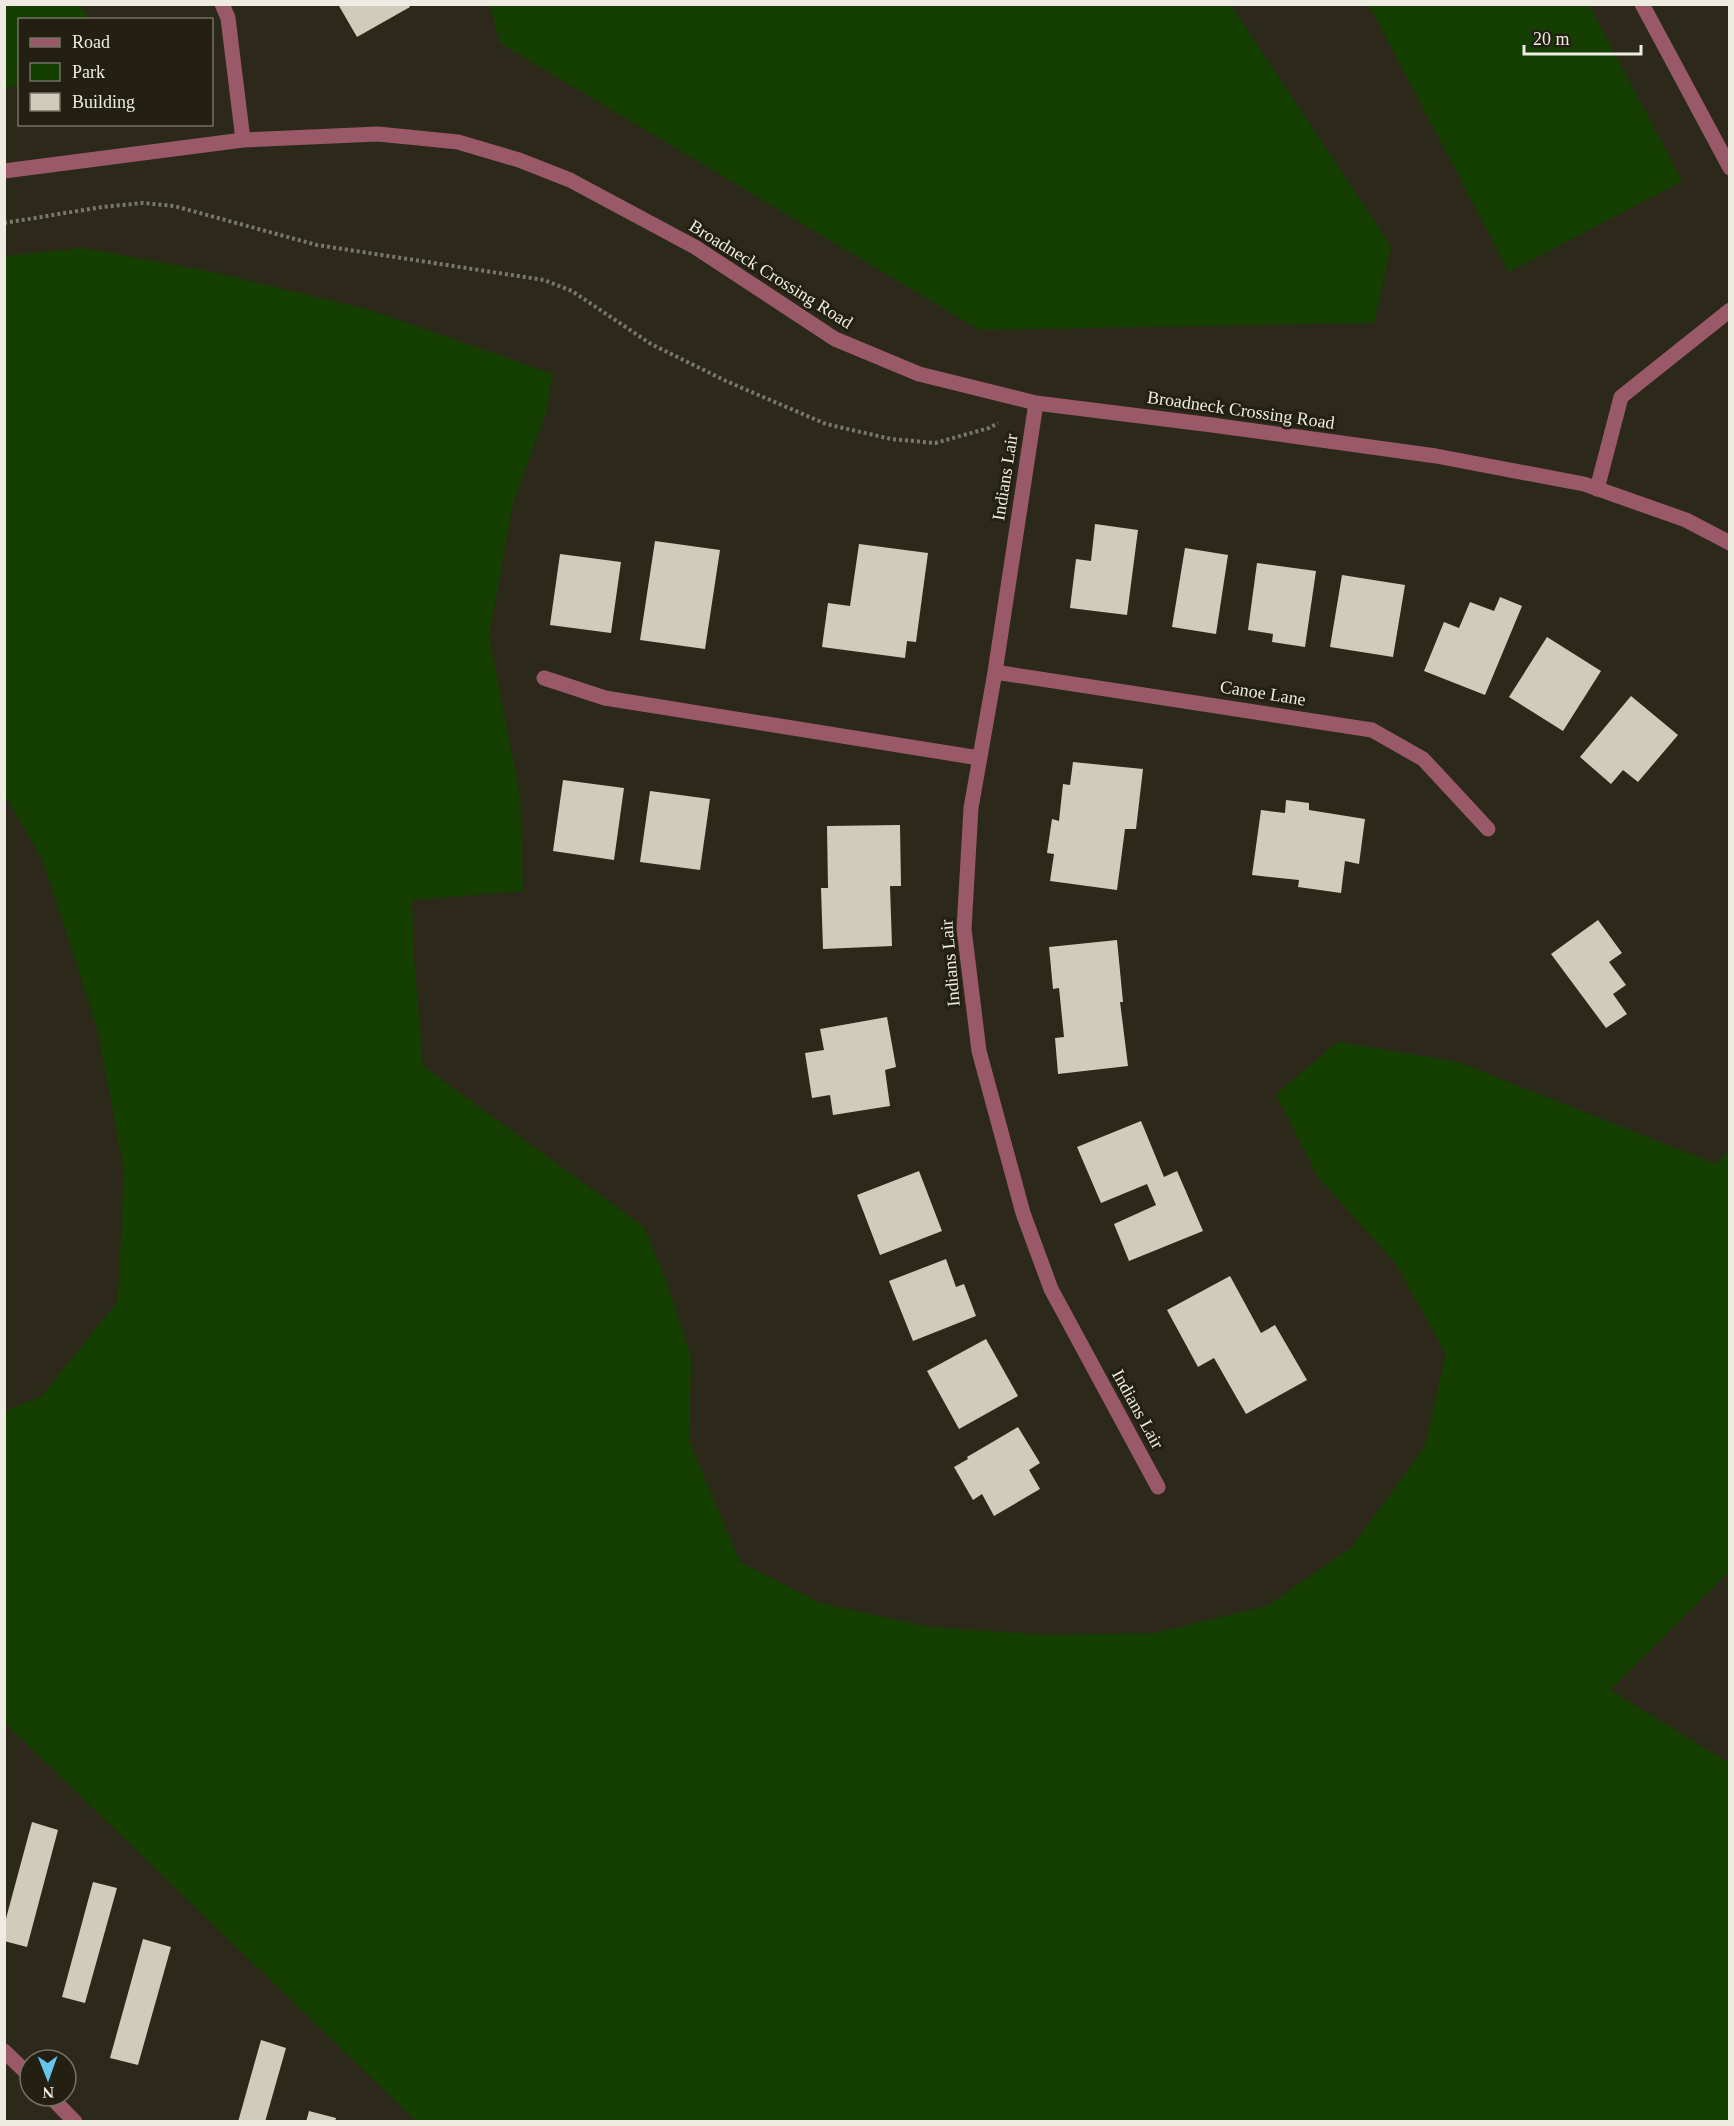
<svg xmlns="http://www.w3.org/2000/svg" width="1734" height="2126" font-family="Georgia,serif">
	<rect width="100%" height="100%" fill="#2c291a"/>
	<!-- green -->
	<path fill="#143f00" d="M5 4 78 5 91 19 20 20 19 86 5 87Z
		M490 5H1231L1391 246 1374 323 980 330 500 43Z
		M1369 5H1589L1682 181 1509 272Z
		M82 248 208 271 370 310 553 374 546 412 513 503 489 636 520 796 523 891 412 900 414 958 423 1066 644 1227 667 1284 691 1357 689 1441 740 1562 820 1603 929 1627 1048 1635 1155 1633 1267 1606 1352 1547 1425 1446 1446 1354 1396 1264 1318 1177 1276 1094 1338 1042 1458 1062 1716 1164 1729 1150V1572L1610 1690 1729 1763V2121H416L5 1723V1411L41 1397 118 1301 124 1170 98 1031 43 861 4 793 5 256Z"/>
	<!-- building -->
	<path fill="#d0ccb9" d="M342 4H408L410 7 357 37 339 6Z
		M1095 524 1138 530 1127 615 1070 608 1076 559 1091 561Z
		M655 541 720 550 705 649 640 640Z
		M859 544 928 553 916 642 907 641 905 658 822 647 828 603 850 606Z
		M1185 548 1228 555 1216 634 1172 627Z
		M560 554 621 562 611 633 550 625Z
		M1257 563 1316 571 1305 647 1272 642 1273 634 1248 630Z
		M1342 575 1405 585 1393 657 1330 647Z
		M1500 597 1522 606 1485 695 1424 671 1444 622 1459 628 1470 602 1494 611Z
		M1547 637 1601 671 1563 731 1509 697Z
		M1631 696 1678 735 1638 782 1623 770 1611 784 1580 757Z
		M1073 762 1143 769 1136 829H1125L1117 890 1050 881 1054 854 1047 853 1052 819 1059 821 1063 784 1070 785Z
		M563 780 624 788 614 860 553 851Z
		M650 791 710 799 700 870 640 862Z
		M1286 800 1309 803V810L1365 819 1359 864 1345 861 1341 893 1298 887 1299 880 1252 875 1261 810 1285 813Z
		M900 825 901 886H890L892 946 823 949 821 888H828L827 826Z
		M1598 920 1622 953 1609 962 1626 985 1613 994 1627 1014 1606 1028 1551 954Z
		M1117 940 1123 1002H1120L1128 1066 1058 1074 1055 1038 1064 1037 1059 988 1053 989 1049 947Z
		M887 1017 896 1067 885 1070 890 1106 833 1115 830 1095 812 1098 805 1053 824 1050 820 1029Z
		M1141 1121 1164 1177 1177 1171 1203 1231 1129 1261 1114 1224 1156 1205 1147 1184 1101 1203 1077 1147Z
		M919 1171 942 1231 880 1255 857 1195Z
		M946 1259 956 1287 964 1284 976 1316 913 1341 889 1281Z
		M1230 1276 1261 1333 1275 1325 1307 1380 1246 1414 1214 1358 1198 1367 1167 1310Z
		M986 1339 1018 1396 959 1429 927 1371Z
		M1018 1427 1040 1463 1029 1470 1040 1489 994 1516 982 1494 973 1500 954 1467 968 1459 967 1457Z
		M32 1822 58 1830 27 1947 4 1941V1926Z
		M93 1882 117 1888 85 2003 62 1997Z
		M143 1939 171 1947 138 2065 110 2058Z
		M261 2040 286 2048 265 2122H238Z
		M309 2111 336 2118 335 2122H306Z"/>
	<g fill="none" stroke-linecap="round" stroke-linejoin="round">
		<!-- path -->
		<path stroke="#79776a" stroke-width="4" stroke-dasharray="3 3" stroke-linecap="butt" d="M4 223 102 207 143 203 174 206 317 245 544 280 572 291 651 344 726 381 826 424 891 439 935 443 989 428 998 423"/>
		<!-- lane -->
		<path stroke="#995969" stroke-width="15" d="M1642 4 1730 168
			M1597 489 1621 397 1730 310
			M544 678 605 698 979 758"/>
		<!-- street -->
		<path stroke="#995969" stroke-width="15" d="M222 4 228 18 243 140
			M4 171 243 140 378 134 458 142 519 160 570 180 695 247 835 339 919 374 1036 403 1212 425 1436 456 1584 484 1686 520 1730 543
			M1036 403 995 672 971 808 964 929 979 1051 1023 1213 1051 1289 1158 1487
			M995 672 1372 730 1423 759 1488 829
			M4 2051 30 2076
			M50 2096 75 2122"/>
	</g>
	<g text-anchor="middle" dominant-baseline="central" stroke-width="6" stroke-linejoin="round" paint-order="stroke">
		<!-- street labels -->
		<g font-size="18" fill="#eeece2" stroke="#231f11">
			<text transform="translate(771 274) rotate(32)">Broadneck Crossing Road</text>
			<text transform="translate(1241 410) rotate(8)">Broadneck Crossing Road</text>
			<text transform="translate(1005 477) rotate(-81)">Indians Lair</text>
			<text transform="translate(1263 693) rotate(9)">Canoe Lane</text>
			<text transform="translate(950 963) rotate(-95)">Indians Lair</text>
			<text transform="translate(1138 1409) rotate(61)">Indians Lair</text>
		</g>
	</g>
	<!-- border -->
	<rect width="1734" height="2126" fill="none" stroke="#eeece2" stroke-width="12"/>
	<!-- legend -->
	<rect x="18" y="18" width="195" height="108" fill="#231f11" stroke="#747165" stroke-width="1.5"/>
	<rect x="30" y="38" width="30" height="9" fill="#995969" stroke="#747165" stroke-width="1.5"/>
	<text x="72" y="48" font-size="18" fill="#eeece2">Road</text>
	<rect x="30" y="63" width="30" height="18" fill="#143f00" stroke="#747165" stroke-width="1.5"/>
	<text x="72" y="78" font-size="18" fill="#eeece2">Park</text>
	<rect x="30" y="93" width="30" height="18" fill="#d0ccb9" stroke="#747165" stroke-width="1.5"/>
	<text x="72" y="108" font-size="18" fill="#eeece2">Building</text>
	<!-- north arrow -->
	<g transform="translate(48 2078) rotate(179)"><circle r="28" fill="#231f11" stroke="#747165" stroke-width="1.5"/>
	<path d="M0-4.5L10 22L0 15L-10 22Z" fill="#67c4ef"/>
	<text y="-9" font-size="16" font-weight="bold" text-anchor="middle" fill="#eeece2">N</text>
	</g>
	<!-- scale -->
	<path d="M1524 45v9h117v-9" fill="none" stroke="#eeece2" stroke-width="3"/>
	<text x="1533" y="45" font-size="18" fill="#eeece2" stroke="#231f11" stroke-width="4.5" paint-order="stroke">20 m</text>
</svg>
